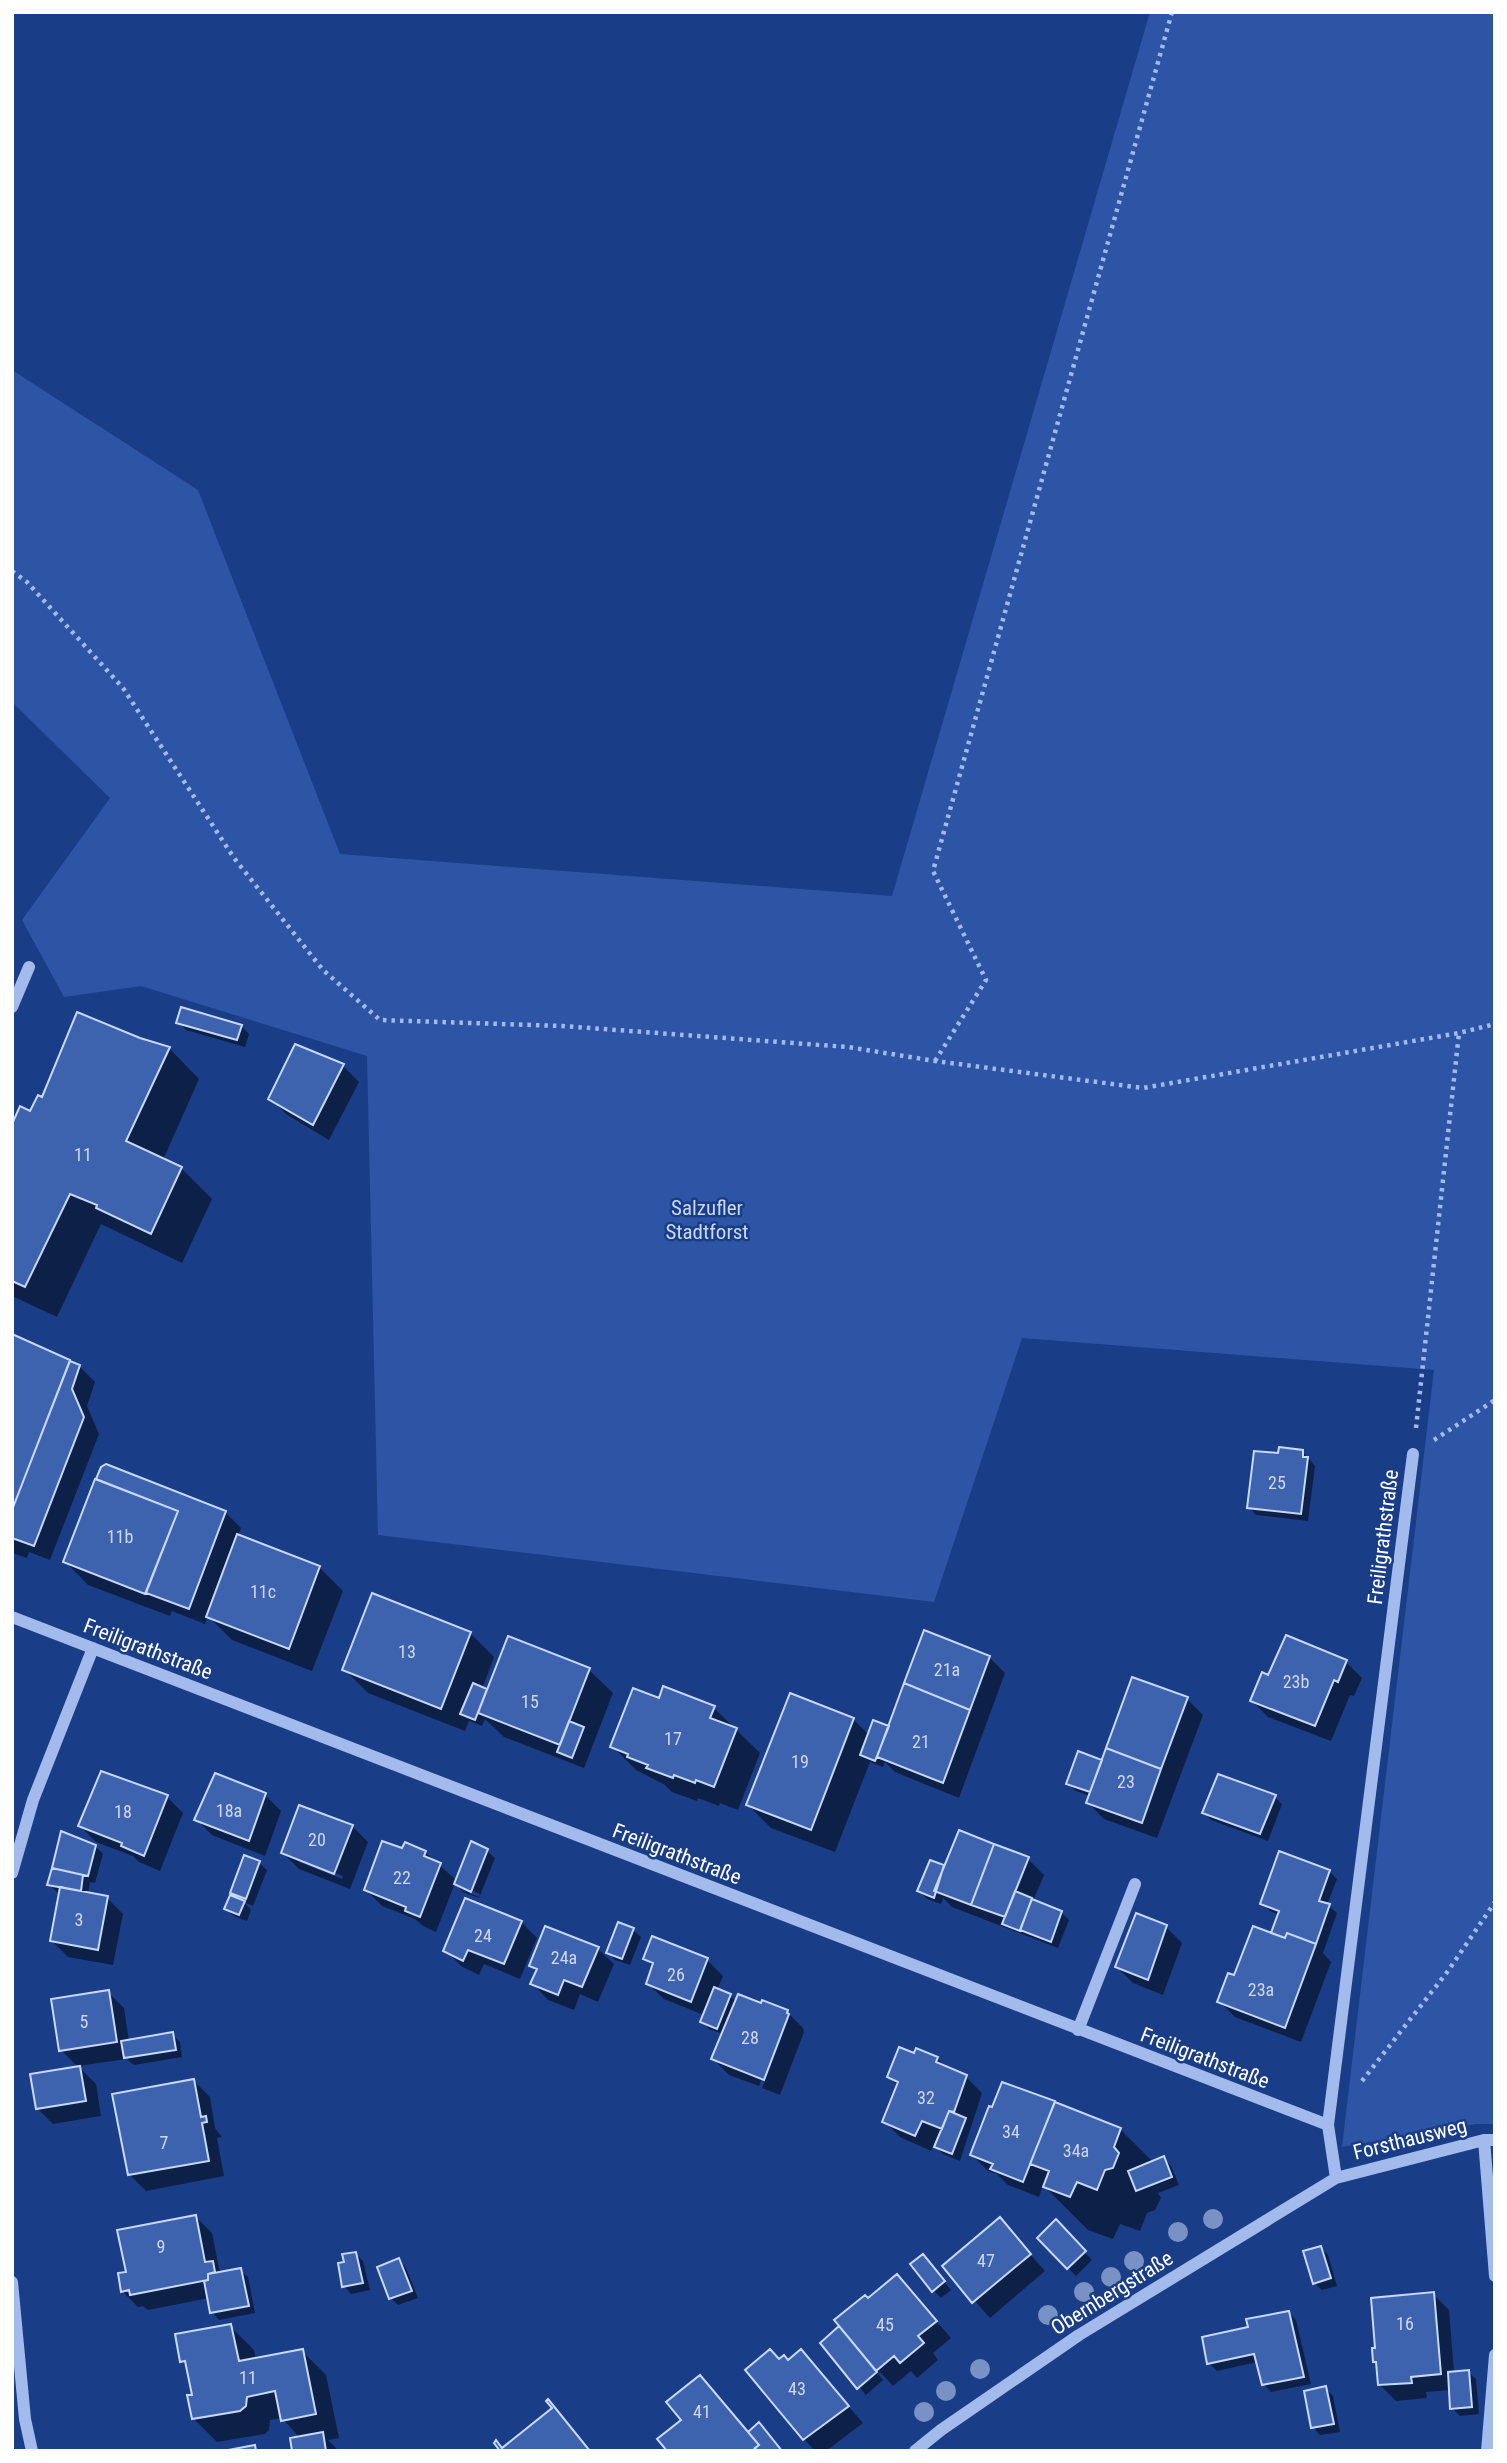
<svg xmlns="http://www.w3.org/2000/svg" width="1507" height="2463" font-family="'Roboto Condensed',sans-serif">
	<rect width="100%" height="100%" fill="#1a3d87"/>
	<!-- green -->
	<path fill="#2d54a5" d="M1150 12H1495V2124H1476L1342 2147 1434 1370 1022 1338 934 1602 378 1535 367 1056 141 986 64 997 22 920 110 798 12 702V370L198 490 340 854 892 896Z"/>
	<!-- shadow -->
	<path fill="#0007" fill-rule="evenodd" d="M178 1022 241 1026 249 1034 245 1047 186 1030Z
		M169 1048 199 1079 163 1160 181 1168 212 1199 182 1263 101 1224 57 1317 12 1296V1127L30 1113 43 1099Z
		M343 1066 359 1082 329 1140 286 1114 270 1098Z
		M12 1336 79 1366 95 1382 87 1406 99 1434 50 1560 29 1552 27 1558 12 1553Z
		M1302 1451 1315 1466 1308 1521 1256 1515 1249 1507 1279 1455Z
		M102 1468 225 1512 241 1528 238 1536 319 1567 343 1591 312 1671 232 1640 208 1616 205 1624 172 1611 170 1616 88 1585 65 1561Z
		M470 1633 494 1657 482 1689 488 1692 509 1638 589 1670 613 1693 584 1768 504 1737 485 1719 482 1726 469 1721 465 1731 368 1693 344 1669Z
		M1287 1638 1346 1662 1362 1678 1354 1696 1350 1695 1331 1741 1268 1717 1252 1701 1269 1677Z
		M989 1657 1005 1673 959 1798 895 1772 885 1762 883 1767 870 1762 835 1852 771 1828 748 1805 853 1719 869 1735 889 1728Z
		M664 1689 714 1708 760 1753 738 1810 720 1803 719 1806 698 1798 697 1801 672 1792 665 1785 636 1770 612 1746 660 1700Z
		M1187 1699 1203 1715 1157 1838 1104 1819 1088 1803 1090 1796 1076 1791 1068 1783Z
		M265 1795 281 1811 265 1856 212 1835 196 1819Z
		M167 1797 183 1813 160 1871 139 1862 133 1856 96 1842 80 1826Z
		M1275 1797 1282 1804 1268 1841 1211 1820 1204 1812Z
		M352 1826 368 1842 350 1889 299 1869 283 1853ZM299 1859 343 1876 342 1879 299 1862Z
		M63 1833 95 1846 103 1854 95 1883 90 1882 88 1894 107 1898 123 1914 113 1965 68 1957 52 1941 61 1893 57 1892 49 1885Z
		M472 1844 487 1851 495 1858 479 1898 463 1892 455 1883 436 1932 423 1926 415 1919 382 1906 366 1890 403 1850 425 1852 457 1881ZM462 1886 480 1894 479 1897 462 1890Z
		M1028 1859 1044 1875 1033 1901 1061 1912 1069 1920 1058 1948 952 1907 943 1898 941 1904 927 1899 919 1891 943 1867 945 1869Z
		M259 1863 267 1870 253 1906 244 1902 251 1910 247 1921 234 1916 226 1909 240 1901 232 1893Z
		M1329 1871 1337 1879 1327 1905 1337 1913 1323 1953 1331 1962 1301 2042 1235 2017 1219 2001 1235 1978 1278 1937 1279 1915 1270 1911 1262 1904Z
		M1137 1916 1166 1927 1182 1943 1163 1995 1133 1983 1117 1967Z
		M521 1922 537 1938 520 1979 484 1964 479 1975 461 1966 445 1950Z
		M633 1930 641 1937 630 1965 615 1960 608 1952Z
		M653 1939 707 1960 723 1976 717 1990 730 1995 736 2002 787 2012 803 2028 804 2032 780 2095 762 2088 789 2018H786L759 2086 729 2075 713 2059 723 2034 709 2029 702 2022 704 2015 664 1999 648 1984 653 1967 645 1959Z
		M598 1949 614 1964 598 2002 580 1994 574 2010 548 2000 533 1984 538 1972 531 1966Z
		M108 1992 124 2008 129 2041 172 2034 180 2042 182 2057 134 2065 127 2059 78 2066 96 2084 101 2116 53 2124 37 2108 79 2068 61 2050Z
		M937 2058 948 2069 966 2077 982 2093 960 2161 943 2154 934 2145 931 2151 900 2137 884 2121 898 2086 889 2077Z
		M194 2081 210 2097 215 2128 222 2137 217 2138 224 2176 146 2191 130 2175Z
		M1054 2102 1120 2129 1153 2162 1163 2158 1171 2166 1179 2185 1158 2193 1161 2198 1155 2210 1147 2213 1140 2231 1120 2224 1113 2239 1088 2230 1043 2185 1039 2197 1008 2185 997 2174 988 2171 972 2155Z
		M196 2217 212 2233 219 2269 223 2273 240 2270 248 2277 255 2313 219 2320 212 2312 209 2298 148 2310 143 2306 138 2307 122 2291 128 2273Z
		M1000 2220 1045 2271 990 2318 944 2266Z
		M1056 2222 1092 2260 1076 2276 1039 2238Z
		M1321 2248 1328 2255 1337 2286 1322 2290 1314 2283Z
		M356 2254 363 2261 370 2290 351 2294 344 2286 346 2264Z
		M399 2260 406 2268 418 2298 398 2305 391 2298Z
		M930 2264 951 2290 941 2298 933 2290Z
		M897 2276 951 2338 933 2353 938 2360 917 2378 911 2371 893 2386 880 2372 878 2374 883 2380 866 2395 823 2344 868 2300Z
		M1433 2294 1449 2310 1454 2373 1468 2372 1476 2379 1479 2414 1460 2416 1452 2408 1451 2390 1426 2392 1427 2398 1396 2401 1380 2385 1378 2365 1375 2361 1377 2349Z
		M1289 2313 1296 2320 1311 2384 1271 2392 1263 2384 1257 2362 1217 2371 1209 2363 1250 2329Z
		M230 2326 254 2350 256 2360 302 2351 326 2375 339 2438 328 2440 339 2451H294L300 2438 282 2418 270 2420 269 2430 265 2434 217 2442 193 2418 194 2396 188 2367 182 2361Z
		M801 2351 863 2423 826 2451H815L804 2439 780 2361 788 2362Z
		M700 2378 749 2433 782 2451H668Z
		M1325 2388 1333 2396 1340 2432 1320 2435 1313 2427Z
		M554 2409 591 2451H502L503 2450Z"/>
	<!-- building -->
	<path fill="#3e63ae" stroke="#c7d8f9" stroke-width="2" d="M181 1007 242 1025 237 1040 176 1023Z
		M77 1012 140 1038 170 1047 126 1141 182 1167 151 1234 96 1208 97 1205 70 1194 25 1287 12 1281V1124L20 1106 30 1111 38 1095 42 1097Z
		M295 1044 344 1064 313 1125 268 1099Z
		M12 1334 70 1360 12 1510Z
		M70 1361 80 1365 72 1389 84 1417 34 1546 12 1538V1510Z
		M1279 1447 1303 1450V1457H1308L1301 1514 1247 1508 1254 1451 1278 1453Z
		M106 1464 226 1511 189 1609 146 1593 178 1511 96 1479 101 1467Z
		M95 1479 178 1511 145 1594 63 1562Z
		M237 1534 320 1566 289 1649 206 1617Z
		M372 1593 471 1632 441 1709 342 1670Z
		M924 1630 990 1656 970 1710 904 1683Z
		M1286 1635 1347 1660 1338 1682 1334 1680 1315 1726 1250 1701 1262 1672 1268 1675Z
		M508 1636 590 1668 560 1745 478 1713Z
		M1132 1677 1188 1697 1161 1769 1106 1748Z
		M473 1683 487 1689 475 1720 460 1714Z
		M904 1683 970 1710 943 1783 877 1757Z
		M663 1686 715 1706 710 1718 737 1728 714 1787 696 1780 695 1783 674 1775 673 1778 646 1768 648 1765 627 1757 628 1754 610 1747 633 1688 659 1698Z
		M790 1693 854 1718 811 1830 746 1805Z
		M873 1720 889 1726 875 1761 860 1755Z
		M569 1721 584 1727 572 1758 557 1752Z
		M1106 1748 1161 1769 1142 1823 1086 1803Z
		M1078 1751 1102 1760 1090 1792 1066 1784Z
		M101 1771 168 1795 144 1856 121 1846 122 1843 78 1826Z
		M215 1773 266 1793 249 1841 194 1820Z
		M1218 1774 1276 1795 1260 1834 1202 1813Z
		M299 1805 353 1825 334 1874 281 1853Z
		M959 1830 994 1844 971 1905 934 1891Z
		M61 1831 96 1845 88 1876 52 1868Z
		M382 1841 402 1848 405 1842 426 1851 424 1856 441 1863 420 1917 405 1911 406 1907 364 1890Z
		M471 1841 488 1849 471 1892 454 1884Z
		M994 1844 1029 1857 1005 1917 971 1905Z
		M1279 1851 1330 1870 1319 1901 1330 1904 1316 1944 1287 1933 1285 1938 1271 1933 1279 1911 1260 1904Z
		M244 1855 260 1861 246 1899 230 1893Z
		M930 1860 944 1865 934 1898 917 1891Z
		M52 1868 83 1875 81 1891 47 1885Z
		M60 1887 108 1896 98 1950 50 1941Z
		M1015 1891 1032 1898 1020 1931 1002 1924Z
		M230 1895 245 1901 239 1915 224 1909Z
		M465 1898 522 1921 504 1964 468 1950 463 1961 443 1951Z
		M1032 1899 1062 1911 1051 1942 1020 1930Z
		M1136 1913 1167 1925 1148 1980 1115 1967Z
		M618 1922 634 1928 622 1959 606 1953Z
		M545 1926 599 1947 582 1987 564 1980 558 1995 530 1984 537 1969 529 1966Z
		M1253 1926 1285 1938 1287 1933 1316 1944 1285 2028 1217 2002 1228 1973 1234 1975Z
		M652 1936 708 1958 691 2002 646 1984 653 1963 643 1959Z
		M714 1987 731 1994 717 2029 700 2022Z
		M109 1990 117 2042 59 2051 51 1999Z
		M738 1994 761 2003 762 2000 788 2010 787 2013 789 2014 764 2080 711 2059Z
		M173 2032 176 2050 124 2058 121 2041Z
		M899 2047 914 2053 916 2048 938 2057 936 2062 967 2075 954 2112 949 2111 942 2129 922 2121 915 2136 882 2122 898 2082 887 2077Z
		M80 2066 86 2101 36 2109 30 2074Z
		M194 2079 201 2117 206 2116 207 2122 202 2123 209 2161 128 2175 112 2094Z
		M1002 2082 1055 2101 1023 2182 990 2169 993 2164 970 2155 989 2106 992 2107Z
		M1055 2102 1121 2128 1114 2147 1119 2153 1113 2168 1105 2170 1097 2190 1077 2182 1070 2197 1043 2187 1049 2171 1030 2164Z
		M949 2111 966 2118 952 2154 934 2147Z
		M1164 2156 1172 2177 1136 2191 1128 2171Z
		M196 2215 205 2262 213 2261 215 2272 208 2274V2280L130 2295 129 2290 121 2292 118 2273 126 2272 117 2230Z
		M1000 2217 1031 2254 972 2303 942 2266Z
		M1056 2219 1086 2251 1067 2269 1037 2238Z
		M1321 2246 1331 2278 1313 2284 1303 2251Z
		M356 2252 363 2283 342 2287 338 2263 344 2262 342 2254Z
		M923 2254 945 2281 932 2292 910 2264Z
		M399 2258 412 2291 389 2299 377 2267Z
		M241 2268 249 2306 210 2313 204 2281 208 2280V2274Z
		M897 2274 937 2321 918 2336 924 2343 900 2363 894 2356 876 2371 834 2320 865 2295 868 2298Z
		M1434 2292 1441 2374 1411 2377 1412 2383 1378 2385 1376 2362H1373L1372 2348H1375L1371 2298Z
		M1289 2311 1304 2377 1262 2385 1254 2354 1207 2364 1202 2337 1248 2327 1246 2319Z
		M231 2324 239 2361 303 2349 316 2414 281 2421 275 2391 247 2397 246 2406 240 2411 192 2419 187 2395H192L185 2361 180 2362 175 2334Z
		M839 2326 877 2372 857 2389 820 2343Z
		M770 2349 779 2359 784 2355 788 2360 801 2349 849 2406 803 2440 745 2370Z
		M1469 2370 1472 2407 1450 2409 1448 2372Z
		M700 2375 759 2445 752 2451H667L657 2439 681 2420 666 2402Z
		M1326 2386 1334 2424 1311 2428 1304 2391Z
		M548 2399 590 2451H500L494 2443 496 2440 502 2448 552 2408 546 2401Z
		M759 2422 782 2451H757L755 2448 759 2445 748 2432Z
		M323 2432 326 2451H292L290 2438Z
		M255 2445 256 2451H223Z"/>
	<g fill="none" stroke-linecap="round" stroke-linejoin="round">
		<!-- path -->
		<path stroke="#a2bbec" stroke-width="4.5" stroke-dasharray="3.5 5" stroke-linecap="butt" d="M12 571 27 582 123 688 234 858 323 970 380 1020 562 1026 848 1047 935 1061 1143 1088 1459 1033 1495 1024
			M935 1061 986 980 933 871 1172 12
			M1416 1428 1459 1033
			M1434 1440 1495 1400
			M1362 2081 1448 1971 1495 1902"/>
		<!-- minor -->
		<path stroke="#a2bbec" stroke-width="12" d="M12 1007 29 967
			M12 1617 1328 2125 1336 2178
			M12 1873 33 1800 93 1648
			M1078 2030 1135 1884
			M1328 2125 1413 1454
			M1484 2140 1495 2276
			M12 2282 25 2419 32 2451
			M915 2451 941 2430 1079 2335 1336 2178 1484 2140H1495
			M1487 2451 1495 2355"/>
	</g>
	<!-- trees -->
	<g fill="#7992c6">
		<circle cx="1213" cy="2219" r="10"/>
		<circle cx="1178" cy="2232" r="10"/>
		<circle cx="1134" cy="2261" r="10"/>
		<circle cx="1111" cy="2277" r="10"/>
		<circle cx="1084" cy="2292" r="10"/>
		<circle cx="1048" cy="2315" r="10"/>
		<circle cx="980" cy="2369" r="10"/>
		<circle cx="946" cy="2391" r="10"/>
		<circle cx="924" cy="2412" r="10"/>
	</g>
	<g text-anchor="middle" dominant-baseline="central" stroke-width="5" stroke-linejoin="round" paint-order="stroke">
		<!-- number labels -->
		<g font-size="18" fill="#cfd8eb">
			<text x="83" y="1154">11</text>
			<text x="1277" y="1482">25</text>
			<text x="120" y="1536">11b</text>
			<text x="263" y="1591">11c</text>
			<text x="407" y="1651">13</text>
			<text x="947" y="1669">21a</text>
			<text x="1296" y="1681">23b</text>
			<text x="530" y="1701">15</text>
			<text x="673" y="1738">17</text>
			<text x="921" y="1741">21</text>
			<text x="800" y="1761">19</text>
			<text x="1126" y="1781">23</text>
			<text x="229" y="1810">18a</text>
			<text x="123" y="1811">18</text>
			<text x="317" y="1839">20</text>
			<text x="402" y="1877">22</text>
			<text x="79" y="1919">3</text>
			<text x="483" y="1935">24</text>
			<text x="564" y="1957">24a</text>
			<text x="676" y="1974">26</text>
			<text x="1261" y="1989">23a</text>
			<text x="84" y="2021">5</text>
			<text x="750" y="2037">28</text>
			<text x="926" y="2097">32</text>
			<text x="1011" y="2131">34</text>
			<text x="164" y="2142">7</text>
			<text x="1076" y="2150">34a</text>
			<text x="161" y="2246">9</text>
			<text x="986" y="2260">47</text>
			<text x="1405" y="2323">16</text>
			<text x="885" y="2324">45</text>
			<text x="248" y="2377">11</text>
			<text x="797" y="2388">43</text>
			<text x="702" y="2411">41</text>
		</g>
		<!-- park labels -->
		<g font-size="21" fill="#c7d8f9" stroke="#1a3d87">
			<text x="707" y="1208">Salzufler<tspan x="707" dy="24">Stadtforst</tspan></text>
		</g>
		<!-- street labels -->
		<g font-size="21" fill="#fff" stroke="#1a3d87">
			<text transform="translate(1383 1537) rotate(-83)">Freiligrathstraße</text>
			<text transform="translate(148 1649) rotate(21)">Freiligrathstraße</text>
			<text transform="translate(677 1854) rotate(21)">Freiligrathstraße</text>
			<text transform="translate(1205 2058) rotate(21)">Freiligrathstraße</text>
			<text transform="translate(1410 2139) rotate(-14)">Forsthausweg</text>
			<text transform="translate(1112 2293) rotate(-32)">Obernbergstraße</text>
		</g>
	</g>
	<!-- border -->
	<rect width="1507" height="2463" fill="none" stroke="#ffffff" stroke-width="28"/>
</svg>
